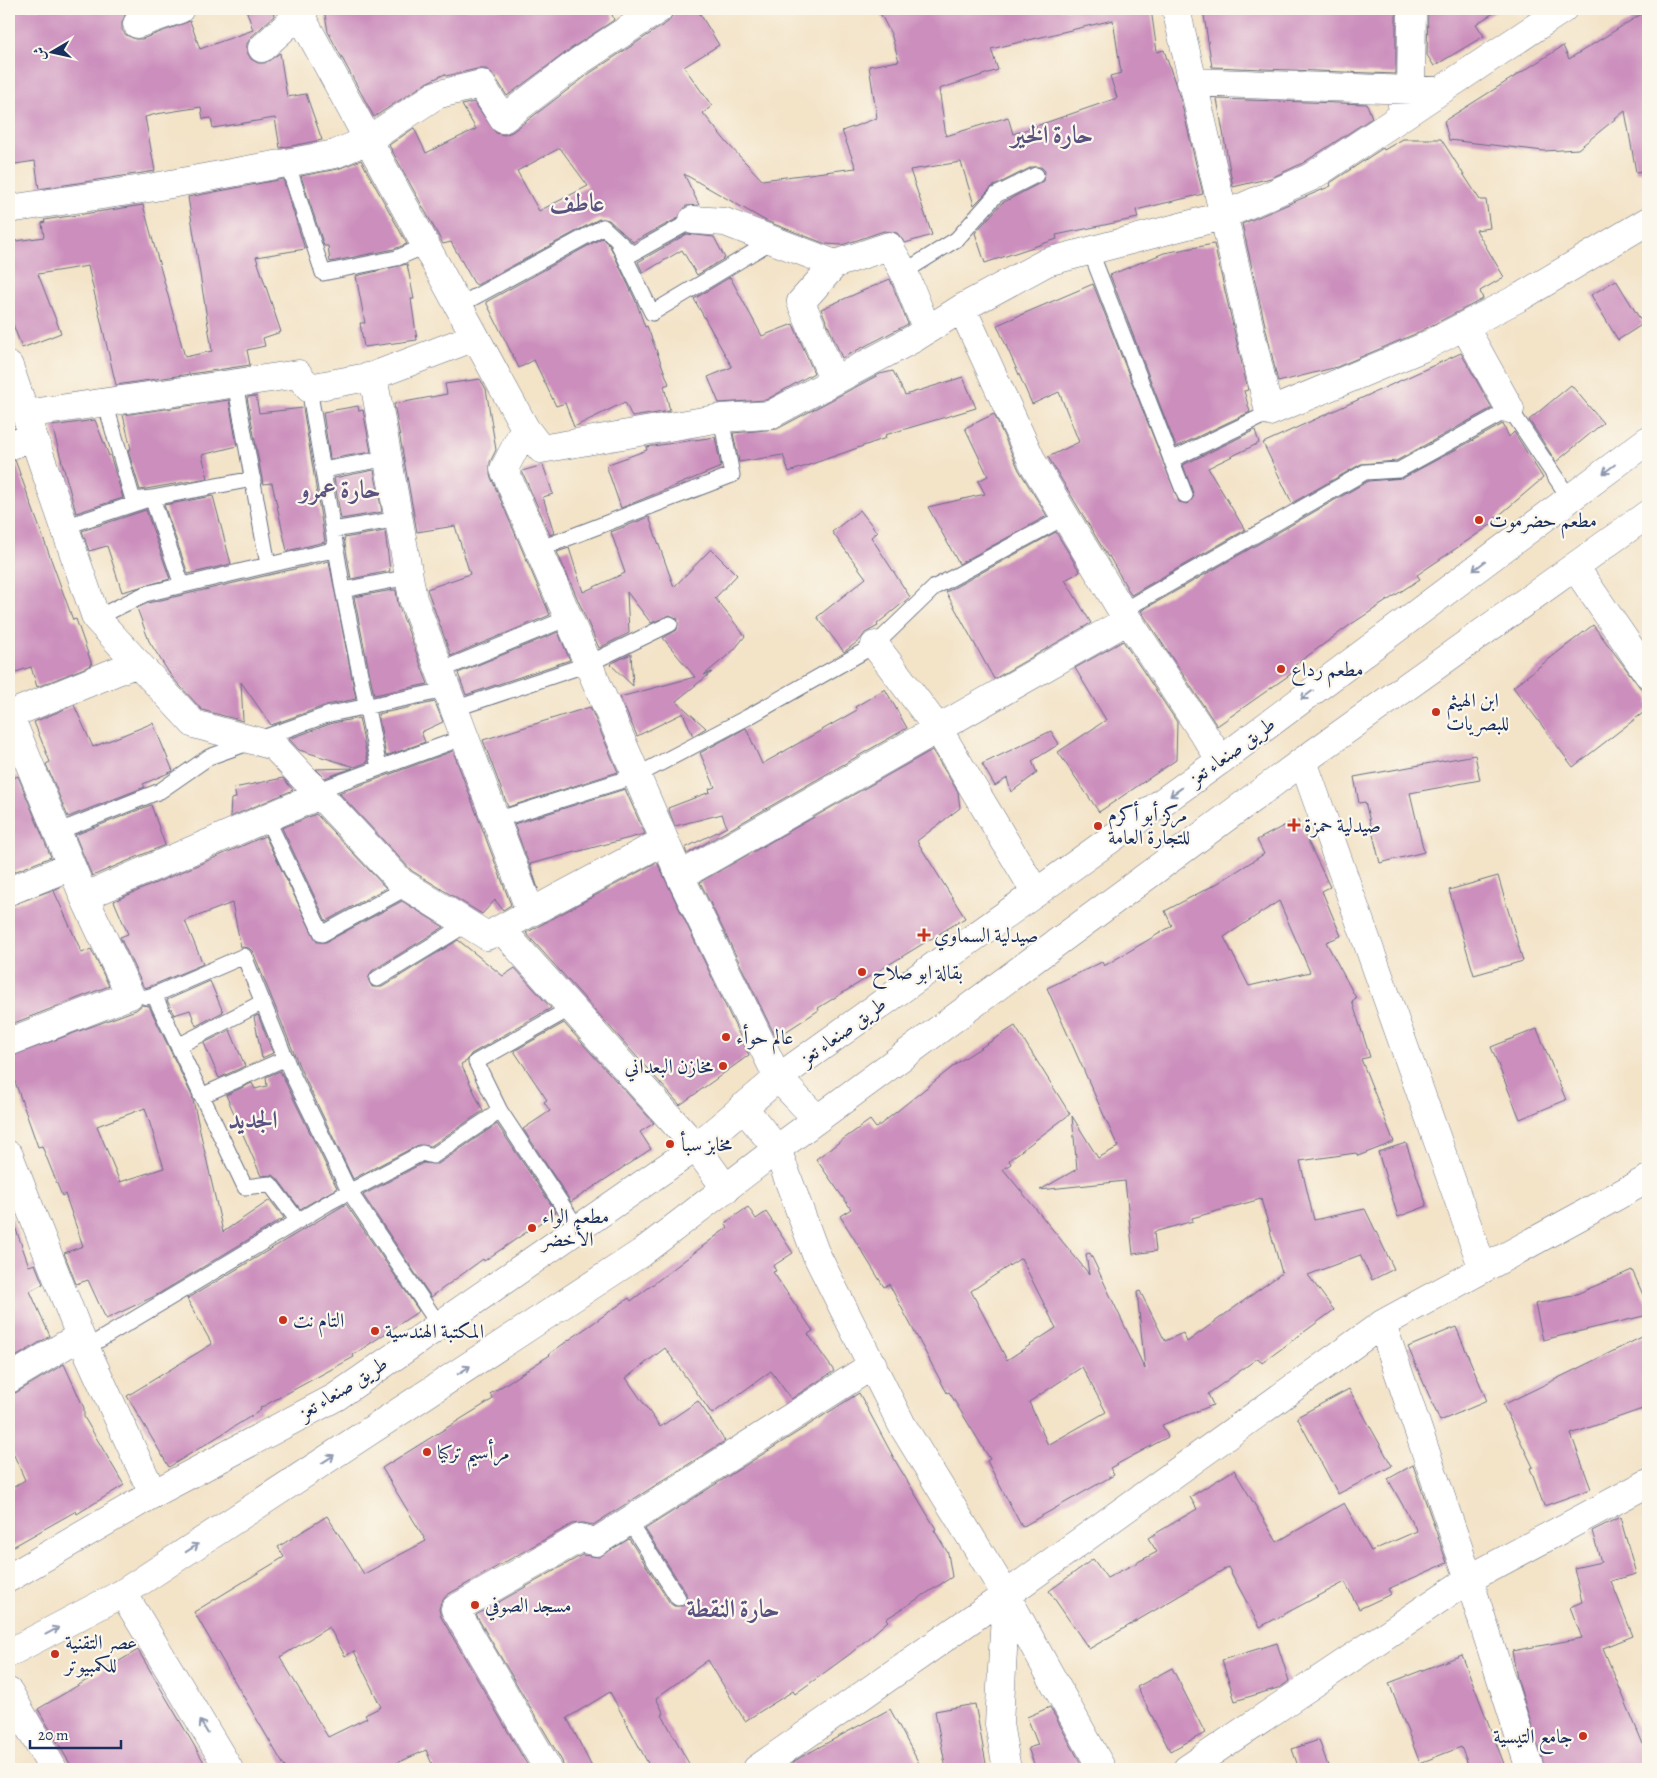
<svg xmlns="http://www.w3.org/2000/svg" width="1657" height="1778" font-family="Alegreya,Amiri,serif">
	<rect width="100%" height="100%" fill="#fbf7ec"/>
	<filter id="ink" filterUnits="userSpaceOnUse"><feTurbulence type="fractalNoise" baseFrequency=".02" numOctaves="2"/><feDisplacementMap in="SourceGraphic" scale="10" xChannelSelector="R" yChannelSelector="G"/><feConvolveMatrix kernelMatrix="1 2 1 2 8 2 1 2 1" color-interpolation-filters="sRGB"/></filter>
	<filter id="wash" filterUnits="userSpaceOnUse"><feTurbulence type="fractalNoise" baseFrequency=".0096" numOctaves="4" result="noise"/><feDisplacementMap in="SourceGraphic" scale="20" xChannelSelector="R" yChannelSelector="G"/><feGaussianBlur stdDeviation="1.12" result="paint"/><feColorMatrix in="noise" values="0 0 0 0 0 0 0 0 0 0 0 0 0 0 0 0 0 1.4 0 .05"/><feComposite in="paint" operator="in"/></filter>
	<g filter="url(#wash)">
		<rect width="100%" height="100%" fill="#f3e3c7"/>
		<g id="blocks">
			<!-- building -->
			<path fill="#cc8fbd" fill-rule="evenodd" d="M9 9H133L126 13 122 22V30L126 35 135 39H142L190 21 200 49 253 30 246 9H273L274 16 251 37 247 44V52L251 59 258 63H265L280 53 287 97 306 94 322 140 280 148 275 118 213 128 211 118 203 119 201 107 156 114 145 117 155 171 39 189 35 161 9 165Z
				M324 9H610L614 20 572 48 507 96 494 75 486 69H477L446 76 445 74 428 82 374 117 328 32Z
				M676 9H697L719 45 684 67 712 106 703 113 728 144 762 180 856 168 842 131 877 118 869 66 899 61 891 34 878 9H1151L1157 52 1164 50 1181 101 1203 194 1136 210 1138 218 1056 235 1057 239 985 263 975 233 1002 203 1044 181 1045 171 1041 167H1032L992 187 974 205 961 162 910 170 932 235 905 243 897 233 884 231 842 245 826 244 766 221 684 174 699 205 686 206 678 218 633 242 609 220 599 219 477 285 474 283 451 242 443 244 389 145 414 128 426 153 476 129 462 105 474 102 496 133 504 135 512 132 590 73 668 22ZM1113 20 1121 73 1110 76 1117 98 1013 134 1008 117 946 136 939 89 998 70 991 49ZM560 148 588 186 539 211 517 171Z
				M1203 9H1299L1333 12V9H1396V74L1212 67Z
				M1428 9H1500L1476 24 1484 36 1434 66 1427 55Z
				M1648 10V170L1636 172 1625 111 1578 149 1544 151 1449 140 1444 121 1563 46 1569 59Z
				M1217 99 1367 104 1372 118 1303 163 1271 178 1233 187Z
				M1403 139H1441L1480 200H1486L1490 228 1476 230 1504 277 1480 291 1483 299 1415 334 1337 367 1278 382 1242 224 1331 186 1330 183 1383 148 1384 150Z
				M361 160 407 244 394 249 330 262 328 246H324L301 176 338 169Z
				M283 179 305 249 256 257 281 332 263 338 265 346 247 350 250 365 116 385 88 266 38 274 61 333 22 348 9 314V242L44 237 42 223 45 222 44 220 143 205 185 357 212 351 188 197Z
				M687 234 714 237 725 258 697 275 682 250 643 273 638 262Z
				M602 238 610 246 637 304 645 327 647 326 669 384 664 386 670 411 632 417 625 402 574 427 565 403 556 406 534 360 519 368 486 302Z
				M1214 244 1248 390 1244 391 1250 412 1176 447 1110 275 1164 253Z
				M407 264 414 299H411L417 340 364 347 360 323H365L356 276Z
				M730 277 762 336 793 324 814 373 766 400 719 403 708 377 732 367 694 299Z
				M890 279 908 324 842 358 821 309Z
				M1616 280 1643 324 1618 340 1591 295Z
				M1093 284 1179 502 1188 504 1194 496 1183 465 1255 430 1259 443 1208 468 1245 530 1131 595 1109 556 1108 557 1048 457 1079 442 1059 392 1032 404 997 325Z
				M1461 353 1492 408 1396 461 1361 464 1292 503 1263 443Z
				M893 371 905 395 963 377 976 408 885 435 886 438 789 472 783 455 739 462 733 433 777 429 880 374Z
				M480 379 486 389 496 450 490 462V475L550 615 451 656 427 589 470 574 455 526 417 532 394 404 447 394 445 384Z
				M1571 385 1603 423 1556 462 1529 420Z
				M256 396 259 413 303 408 325 542 287 551 272 483 263 484 247 397Z
				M229 400 237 446 202 455 208 478 140 490 128 450 131 449 123 415Z
				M358 406 359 411 363 410 371 452 330 459 323 412Z
				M994 414 1019 470 1047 516 959 564 928 507 985 494 978 481 988 476 965 428Z
				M95 420 109 456 110 455 123 498 76 513 52 426Z
				M1503 424 1509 437 1514 432 1543 478 1496 518 1498 520 1417 575 1420 579 1350 625 1295 665 1298 669 1217 726 1141 611 1368 481 1403 478Z
				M715 437 721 467 621 508 606 465 647 450 646 447Z
				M15 460 73 620 76 619 92 665 37 687 31 667 13 673 9 659V461Z
				M543 465 553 494 543 497 554 533 550 535 522 471Z
				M374 470 382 512 341 519 334 478Z
				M213 496 231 564 188 574 164 505Z
				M146 510 170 579 122 592 107 546 89 551 82 531Z
				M860 510 877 532 871 537 910 597 877 624 878 626 865 633 860 640 844 652 817 617 866 578 832 532Z
				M649 517 674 587 711 549 737 575 715 598 745 636 734 650 704 675 712 672 676 701 706 728 693 736 683 713 637 736 620 697 695 677 663 638 677 630 678 619 670 615 651 623 627 592 629 633 599 648 557 552 569 548 583 592 625 573 611 532Z
				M385 531 390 571 351 579 344 538Z
				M1056 532 1080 572 1065 580 1091 623 994 679 946 592Z
				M329 561 356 699 327 705 271 725 241 682 243 721 202 710 171 676 149 641 137 608 148 603Z
				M393 590H396L398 604 428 684 374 695 354 597Z
				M1593 625 1648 698V709L1573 767 1513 687Z
				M558 632 570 660 466 695 458 673Z
				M1123 641 1177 722 1176 760 1099 812 1058 752 1106 720 1075 668Z
				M631 654 633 686 610 664Z
				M885 689 907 728 687 854 685 848 727 827 722 814 675 826 668 808 710 792 709 789 715 787 700 753 746 728 762 764 857 710 855 707Z
				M435 702 443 722 421 732 425 742 386 756 378 714Z
				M74 705 93 747 153 723 173 771 143 784 145 787 68 817 46 764 50 762 34 722Z
				M590 707 618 772 508 807 483 740Z
				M359 718 368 762 355 767 299 750 289 739 333 723Z
				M1051 731 1059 744 1032 761 1037 773 1011 792 1007 778 995 786 982 764Z
				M932 750 958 792 960 808 917 841 965 918 818 1008 819 1010 776 1038 700 882Z
				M453 751 511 905 503 910 495 900 482 914 412 871 339 793Z
				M1475 755 1480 780 1410 793 1424 852 1380 863 1365 802 1359 803 1354 777Z
				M353 768 325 778 316 769Z
				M18 776 51 857 9 874V780Z
				M283 778 293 790 230 817 231 799 236 798 234 788Z
				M625 789 645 834 530 864 538 889 514 824Z
				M151 805 165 845 92 876 75 835Z
				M316 814 386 888 326 921 282 828Z
				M1297 819 1330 887 1322 891 1341 936 1326 942 1356 998 1352 1001 1370 1057 1361 1059 1394 1142 1358 1156 1356 1153 1300 1161 1314 1220 1365 1209 1394 1269 1372 1280 1360 1255 1308 1275 1334 1310 1262 1363 1258 1358 1208 1394 1213 1405 1162 1425 1168 1437 1110 1468 1114 1475 1022 1527 987 1461 990 1459 949 1392 947 1393 889 1284 884 1287 840 1216 851 1209 816 1159 870 1120 876 1128 960 1061 1015 1026 1070 1114 1009 1160 1011 1164 1003 1169 1089 1274 1086 1254 1090 1253 1145 1369 1137 1292 1140 1291 1165 1341 1183 1333 1187 1342 1282 1273 1261 1199 1192 1218 1193 1221 1154 1232 1156 1251 1133 1254 1125 1181 1040 1190 1077 1169 1072 1116 1098 1158 1118 1147 1047 988 1102 962 1104 966 1172 926 1165 911 1218 883 1264 854 1257 840ZM1279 901 1310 972 1249 986 1224 937ZM1021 1258 1056 1328 1007 1360 971 1291ZM1082 1367 1106 1412 1048 1445 1029 1402Z
				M265 836 317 942H326L402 901 444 927 372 971 368 979 372 987H382L458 940 503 976 515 968 551 1008 471 1054 467 1061 461 1064 483 1111 431 1146 418 1145 353 1179 300 1068 253 952 249 948 241 947 232 903 185 921 203 964 151 986 144 988 120 937 128 934 114 901Z
				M657 862 749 1055 680 1105 526 933Z
				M1498 876 1523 961 1474 975 1449 890Z
				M63 886 54 891 82 953 91 949 109 986 9 1025V906Z
				M210 981 223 1012 196 1026 190 1010 174 1015 167 1000Z
				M142 1005 149 1006 192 1096 223 1232 270 1200 284 1218 155 1296 106 1319 88 1280 76 1284 64 1253 83 1246 65 1194 62 1196 42 1146 38 1147 9 1065V1057L136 1010ZM145 1108 164 1168 120 1182 97 1126Z
				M258 1015 273 1053 262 1058 254 1017Z
				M564 1023 654 1123 640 1132 651 1149 571 1202 523 1129 550 1111 544 1102 547 1100 514 1051Z
				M1537 1029 1566 1100 1520 1119 1491 1047Z
				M230 1030 245 1066 219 1078 204 1043Z
				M280 1071 337 1188 300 1209 277 1178 273 1175 261 1176 226 1095 252 1083 255 1089 267 1086 266 1077Z
				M497 1124 556 1212 484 1261 483 1259 431 1297 363 1195 423 1163 438 1164Z
				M1406 1143 1427 1206 1398 1217 1378 1152Z
				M346 1204 419 1311 353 1355 354 1357 260 1408 261 1410 169 1467 127 1396 212 1344 187 1299Z
				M748 1207 756 1219 766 1212 793 1253 773 1266 776 1271 773 1272 813 1331 808 1334 834 1371 791 1399 771 1371 712 1414 665 1348 626 1378 660 1427 698 1401 725 1441 593 1525 583 1523 572 1524 447 1595 441 1602 439 1609 441 1617 528 1766 522 1769H434L426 1750 384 1769H286L194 1612 284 1557 278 1547 327 1516 364 1574 426 1541 382 1468 493 1399 490 1394 550 1355 549 1354 629 1298 631 1301 728 1227 725 1223ZM329 1627 345 1656 354 1651 381 1707 365 1715 367 1718 328 1737 280 1657Z
				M12 1218 29 1266 35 1264 43 1284 30 1291 50 1336 9 1361V1219Z
				M1632 1270 1648 1306V1315L1543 1340 1535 1304 1572 1296Z
				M1456 1327 1487 1401 1440 1421 1408 1347Z
				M1648 1334V1407L1571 1434 1591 1489 1544 1506 1530 1468 1533 1467 1503 1405Z
				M64 1364 84 1408V1417L124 1485 77 1514 76 1511 9 1549V1490L25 1480 9 1444V1395L17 1392Z
				M1349 1389 1392 1466 1338 1494 1297 1417Z
				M859 1393 896 1462 936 1529 934 1530 948 1553 952 1577 886 1619 888 1621 850 1654 795 1694 793 1691 745 1721 708 1660 656 1698 664 1714 662 1715 692 1769H651L610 1692 567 1718 593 1769H564L562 1761 476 1615 582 1555 599 1557 629 1539 670 1603 674 1606H683L686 1602V1593L645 1529Z
				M1413 1465 1447 1563 1388 1589 1391 1594 1359 1609 1345 1582 1260 1627 1228 1567 1089 1649 1049 1591 1093 1559 1107 1578 1157 1552 1148 1538 1197 1509 1190 1497 1234 1470 1277 1542 1344 1503 1371 1551 1417 1531 1388 1479Z
				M1620 1517 1636 1574 1611 1581 1633 1636 1603 1648 1648 1756V1769H1545L1517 1678 1512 1651 1582 1638 1570 1607 1582 1602 1574 1568 1601 1562 1592 1531Z
				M1277 1643 1289 1681 1281 1687 1235 1701 1222 1660Z
				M138 1650 208 1769H73L38 1709Z
				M1462 1655 1506 1769H1470L1461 1747 1420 1763 1389 1683Z
				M1172 1668 1205 1733 1170 1751 1137 1687Z
				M975 1704 987 1769H946L935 1711Z
				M1050 1707 1084 1769H1036L1028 1748 1038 1745 1027 1717Z
				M890 1709 922 1769H784L801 1757Z
				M1319 1740 1329 1769H1299L1292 1749Z"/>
		</g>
	</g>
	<g filter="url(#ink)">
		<use href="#blocks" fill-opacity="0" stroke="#676e83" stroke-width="1"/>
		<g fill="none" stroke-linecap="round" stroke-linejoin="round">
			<defs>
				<path id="service" d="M287 162 323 273 397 258 425 246
					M619 245 652 313 772 241
					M1090 250 1185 495
					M904 272 957 239 996 195 1036 175
					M458 306 603 227 632 254 693 220
					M235 383 268 565
					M309 388 343 590
					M105 402 133 500 152 498 182 585
					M1171 460 1273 411
					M323 470 388 458
					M64 527 152 498 253 479
					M333 530 399 519
					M539 549 732 475 721 418
					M1122 611 1365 472 1399 470 1510 409 1570 499
					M96 618 145 594 337 549
					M439 671 568 618
					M454 709 588 664 670 624
					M379 768 343 590 409 577
					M316 791 465 737
					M267 819 322 934 408 887
					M496 820 636 776 748 717 875 645 935 587 1065 517
					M57 832 160 791 209 757 330 714 446 690
					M377 979 467 924
					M154 995 244 956 291 1072 349 1191 439 1325
					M146 997 154 995 245 1187 270 1184 298 1221
					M571 1008 476 1062 500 1111 578 1229
					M178 1046 263 1002
					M201 1096 286 1058
					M86 1348 328 1203 422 1153 433 1156 500 1111
					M629 1521 678 1598"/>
				<path id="minor" d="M297 9 525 428 504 469 680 876 778 1078 817 1119
					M1176 9 1269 412 1422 348 1522 296 1648 221
					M137 24 180 9
					M262 48 305 9
					M1191 82 1440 91
					M1402 105 1411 90 1412 9
					M9 209 149 188 335 154 368 140 436 95 481 84 503 119 581 60 659 9
					M693 220 725 222 835 264 889 246 904 272 927 330
					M962 308 1033 463 1122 611 1221 760
					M1464 326 1510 409
					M9 366 96 618 194 724 274 746 402 883 487 936 664 841
					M373 376 413 599 530 911
					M834 381 801 302 835 264
					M25 414 298 374 309 388 373 376 475 337
					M525 428 541 449 721 418 770 415 913 339 962 308 1047 262 1222 216 1311 177 1563 9
					M9 446 33 436
					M1575 567 1648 674
					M875 645 938 729 1036 893
					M9 714 84 897 130 995 9 1042
					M9 715 137 663
					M1303 761 1483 1269
					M680 876 1128 620
					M9 891 71 866
					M84 897 320 795
					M501 929 696 1147 726 1189
					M743 1107 777 1149 815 1252 902 1425 1006 1595 1102 1769
					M9 1155 80 1336 153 1494
					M1382 1324 1469 1579 1530 1769
					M9 1379 80 1336
					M1006 1595 999 1724 1007 1769
					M548 1769 455 1609 580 1538 596 1542 873 1365
					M757 1769 1006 1595 1382 1324 1648 1179
					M1187 1769 1469 1579 1648 1483"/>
				<path id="tertiary" d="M123 1593 229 1769
					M9 1692 53 1769"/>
				<path id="trunk" d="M9 1578 153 1494 336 1397 696 1147 778 1078 1221 760 1648 440
					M9 1653 123 1593 641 1253 777 1149 1303 761 1648 514"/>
			</defs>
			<!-- service casing -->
			<use href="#service" stroke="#676e83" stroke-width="17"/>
			<!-- minor casing -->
			<use href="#minor" stroke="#676e83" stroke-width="29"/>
			<!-- tertiary casing -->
			<use href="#tertiary" stroke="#676e83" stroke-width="29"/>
			<!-- trunk casing -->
			<use href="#trunk" stroke="#676e83" stroke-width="29"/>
			<!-- service -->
			<use href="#service" stroke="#fff" stroke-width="15"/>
			<!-- minor -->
			<use href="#minor" stroke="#fff" stroke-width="28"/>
			<!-- tertiary -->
			<use href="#tertiary" stroke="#fff" stroke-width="28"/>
			<!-- trunk -->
			<use href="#trunk" stroke="#fff" stroke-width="28"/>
		</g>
		<!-- one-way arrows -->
		<defs><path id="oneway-shaft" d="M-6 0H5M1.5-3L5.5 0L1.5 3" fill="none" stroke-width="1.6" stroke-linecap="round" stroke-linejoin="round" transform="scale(1.25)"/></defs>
		<g stroke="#8d97ae">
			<use href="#oneway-shaft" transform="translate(1609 469) rotate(143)"/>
			<use href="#oneway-shaft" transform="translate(1479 566) rotate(143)"/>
			<use href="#oneway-shaft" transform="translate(1307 695) rotate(143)"/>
			<use href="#oneway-shaft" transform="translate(1176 792) rotate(144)"/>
			<use href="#oneway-shaft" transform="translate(464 1370) rotate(-33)"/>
			<use href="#oneway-shaft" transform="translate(328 1459) rotate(-33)"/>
			<use href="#oneway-shaft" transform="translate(192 1548) rotate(-33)"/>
			<use href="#oneway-shaft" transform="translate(52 1631) rotate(-28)"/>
			<use href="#oneway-shaft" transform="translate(204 1727) rotate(-121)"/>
		</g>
	</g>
	<!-- markers -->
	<g fill="#c8321e" stroke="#fbf7ec" stroke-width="2">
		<circle cx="1479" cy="520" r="5"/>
		<circle cx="1281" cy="669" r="5"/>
		<circle cx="1436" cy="712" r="5"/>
		<path d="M1291.5 817.5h5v5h5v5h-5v5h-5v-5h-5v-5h5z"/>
		<circle cx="1098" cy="826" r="5"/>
		<path d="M921.5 927.5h5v5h5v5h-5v5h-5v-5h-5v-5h5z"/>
		<circle cx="862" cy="972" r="5"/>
		<circle cx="726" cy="1037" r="5"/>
		<circle cx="723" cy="1066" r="5"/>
		<circle cx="670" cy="1144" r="5"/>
		<circle cx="532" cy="1228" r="5"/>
		<circle cx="283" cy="1320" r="5"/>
		<circle cx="375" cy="1331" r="5"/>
		<circle cx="427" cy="1452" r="5"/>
		<circle cx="475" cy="1605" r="5"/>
		<circle cx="55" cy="1654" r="5"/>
		<circle cx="1583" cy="1736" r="5"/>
	</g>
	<g text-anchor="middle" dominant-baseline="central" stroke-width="4.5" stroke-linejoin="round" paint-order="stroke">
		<!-- poi labels -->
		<g font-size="20" fill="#1b2f5e" stroke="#fbf7ec" text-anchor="start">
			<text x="1489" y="520">مطعم حضرموت</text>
			<text x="1291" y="669">مطعم رداع</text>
			<text x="1446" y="700">ابن الهيثم<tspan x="1446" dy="23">للبصريات</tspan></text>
			<text x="1108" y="814">مركز أبو أكرم<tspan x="1108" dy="23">للتجارة العامة</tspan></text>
			<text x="1304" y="825">صيدلية حمزة</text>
			<text x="934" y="935">صيدلية السماوي</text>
			<text x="872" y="972">بقالة ابو صلاح</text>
			<text x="736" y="1037">عالم حوأء</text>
			<text x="713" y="1066" text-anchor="end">مخازن البعداني</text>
			<text x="680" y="1144">مخابز سبأ</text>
			<text x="542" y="1216">مطعم الواء<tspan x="542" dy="23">الأخضر</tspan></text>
			<text x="293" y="1320">التام نت</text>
			<text x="385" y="1331">المكتبة الهندسية</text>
			<text x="437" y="1452">مرأسيم تركيا</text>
			<text x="485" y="1605">مسجد الصوفي</text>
			<text x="65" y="1642">عصر التقنية<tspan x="65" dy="23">للكمبيوتر</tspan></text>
			<text x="1573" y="1736" text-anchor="end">جامع التيسية</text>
		</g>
		<!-- street labels -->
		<g font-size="20" fill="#1b2f5e" stroke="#fbf7ec">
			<text transform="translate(1232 751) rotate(-36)">طريق صنعاء تعز</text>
			<text transform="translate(843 1031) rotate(-36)">طريق صنعاء تعز</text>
			<text transform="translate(343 1388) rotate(-32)">طريق صنعاء تعز</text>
		</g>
		<!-- district labels -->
		<g font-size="25" font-weight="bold" fill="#59517f" stroke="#fbf7ec">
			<text x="1052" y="135">حارة الخير</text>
			<text x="577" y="203">عاطف</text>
			<text x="340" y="490">حارة عمرو</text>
			<text x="253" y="1120">الجديد</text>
			<text x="733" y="1609">حارة النقطة</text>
		</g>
	</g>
	<!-- margin -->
	<rect width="1657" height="1778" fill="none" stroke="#fbf7ec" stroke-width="30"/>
	<!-- north arrow -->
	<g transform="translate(52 52) rotate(261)" stroke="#fbf7ec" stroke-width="4" paint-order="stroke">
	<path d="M0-4L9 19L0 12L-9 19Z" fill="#1b2f5e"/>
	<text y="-8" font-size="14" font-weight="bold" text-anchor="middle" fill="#1b2f5e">ش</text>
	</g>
	<!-- scale -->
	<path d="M30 1740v8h91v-8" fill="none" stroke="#1b2f5e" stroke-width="2.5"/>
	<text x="38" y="1740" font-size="15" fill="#1b2f5e" stroke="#fbf7ec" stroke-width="4" paint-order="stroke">20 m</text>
</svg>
